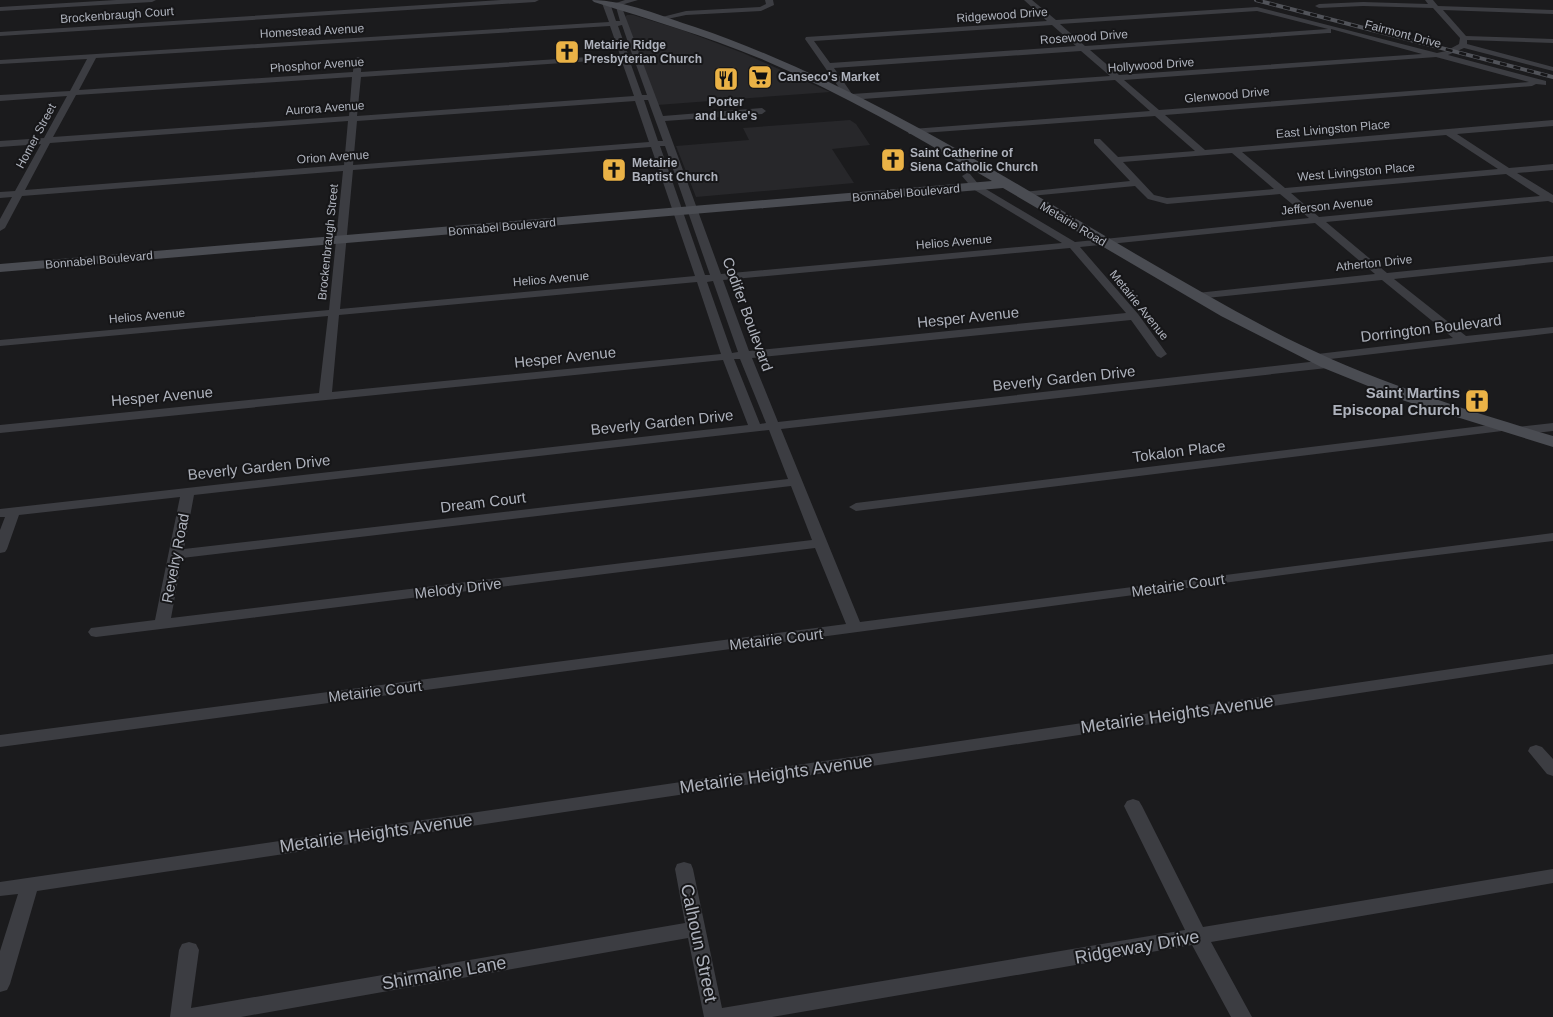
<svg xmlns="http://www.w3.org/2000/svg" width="1553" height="1017" font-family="Arial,sans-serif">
	<rect width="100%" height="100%" fill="#1b1b1d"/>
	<!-- built -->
	<path fill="#27272a" d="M627 15H633L682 30 743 53 830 92 657 105 625 17Z
		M850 120 856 124 870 145 832 149 854 183 696 197 676 146 749 140 743 128Z"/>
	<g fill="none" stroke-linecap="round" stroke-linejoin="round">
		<!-- minor -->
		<path fill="#3c3d42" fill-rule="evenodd" d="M116 0H156L152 2 0 11V7Z
			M501 0H539L535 2 0 36V32Z
			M625 0H638L621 5 663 116 762 108 766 111 762 114 665 121 721 274 1062 243 973 189 962 176 967 173 970 174 979 185 1075 242 1309 218 1280 194 1167 204 1148 199 1135 186 1020 197V193L1023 192 1130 181 1094 143V139H1100L1118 157 1195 151 1155 116 909 134 908 132 912 129 1150 111 1115 80 850 100 847 99 805 39 806 37 1047 21 1024 0H1032L1056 20 1257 7 1437 53 1446 51 1459 44 1460 38 1433 8 1363 6 1319 8 1315 6 1319 4 1363 2 1428 4 1425 0H1433L1438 6 1553 10V14L1443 10 1466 36 1553 39V43L1467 40V44L1553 67V71L1464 48 1448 55 1546 81V85L1536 84 1532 86 1165 115 1205 150 1553 120V126L1457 134 1509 168 1553 164V170L1517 173 1553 195V203L1548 201 1326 222 1387 273 1553 256V262L1394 279 1466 336 1553 327V333L1313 361 1307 357 1309 355 1453 338 1382 280 1197 299 1192 296 1197 293 1375 274 1315 223 1080 247 1138 314 1167 354 1161 358 1157 356 1131 320 752 358 778 422 1327 360 1333 364 1327 368 781 429 860 622 1553 533V541L1380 562 0 747V735L846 624 815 548 96 637 91 636 88 632 91 628 155 620 180 497 19 515 7 549 5 552 0 553V530L5 517H0V509L748 425 723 360 0 433V425L319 393 328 316 0 346V340L329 310 343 171 22 196 5 228 0 231V219L12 197 0 198V192L15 191 41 144 0 147V141L44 138 67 96 0 101V95L70 91 87 59 0 64V60L609 22 602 3 606 1 610 3 616 21H620L616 7 610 5ZM1257 11 1328 29 1085 46 1060 24ZM622 25 632 54H628L618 26ZM1052 25 1076 46 830 63 814 41ZM610 26 620 55 361 72 362 59 358 57 354 59 353 72 79 90 96 58ZM1331 29 1422 54 1119 75 1090 50 1328 33H1331ZM1081 51 1110 76 852 94 834 68ZM1436 57 1529 82 1159 110 1124 80ZM621 59 634 96 357 116 361 77ZM629 59H634L647 95H642ZM352 77 349 116 53 137 76 95ZM644 100H648L663 141H658ZM635 101 649 142 353 165 357 121ZM348 121 344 165 25 190 50 143ZM1446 135 1498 169 1285 188 1242 152ZM660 146H665L710 275H705ZM651 147 695 276 340 309 353 170ZM1232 153 1274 189 1167 198 1154 195 1123 162ZM1506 174 1540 196 1319 217 1291 193ZM1070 248 1126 313 749 351 723 280ZM713 281 738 352 732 353 707 282ZM697 282 721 354 332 392 339 315ZM734 359H740L766 423 760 424ZM769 430 788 479 184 549 194 495ZM791 486 812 540 171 618 182 558Z
			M765 0H773L774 5 761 11 686 15 658 21 654 19 686 11 760 7 766 4Z
			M1506 423 1512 427 1510 430 856 511 849 507 856 503Z
			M1553 423V431L1517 435 1511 431 1517 427Z
			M1553 654V664L37 891 10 984 7 990 0 992V951L18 894 0 896V882Z
			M1536 745 1542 747 1553 759V776L1547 774 1528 751 1530 747Z
			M1133 799 1139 801 1142 806 1203 927 1553 869V883L1211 942 1252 1017H1231L1192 945 772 1017H704L688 938 241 1017H170L179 950 182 944 189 942 196 944 199 950 191 1008 685 923 675 869 677 864 684 862 691 864 693 869 722 1008 1185 930 1124 806 1127 801Z"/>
		<!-- secondary -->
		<path fill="#4a4c52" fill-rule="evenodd" d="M592 0C625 0 663 17 695 27 900 97 1079 229 1269 329 1360 377 1456 407 1553 436V447L1405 401 1321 367 1221 316 1003 188 0 272V264L992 181C917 137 840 92 759 58 705 36 649 19 594 2Z"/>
		<defs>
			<path id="rail" d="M1256 0 1553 77"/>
		</defs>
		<!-- rail casing -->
		<use href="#rail" stroke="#515359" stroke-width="4"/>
		<!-- rail -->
		<use href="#rail" stroke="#161618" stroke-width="2.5" stroke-dasharray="7" stroke-linecap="butt"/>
	</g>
	<!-- icons -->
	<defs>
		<symbol id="church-square" viewBox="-11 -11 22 22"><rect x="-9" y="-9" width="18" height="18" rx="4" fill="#eab246" stroke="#161618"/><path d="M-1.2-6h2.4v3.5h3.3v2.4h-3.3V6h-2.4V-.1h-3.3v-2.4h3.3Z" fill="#111"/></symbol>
		<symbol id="supermarket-square" viewBox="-11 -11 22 22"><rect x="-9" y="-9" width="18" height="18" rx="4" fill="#eab246" stroke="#161618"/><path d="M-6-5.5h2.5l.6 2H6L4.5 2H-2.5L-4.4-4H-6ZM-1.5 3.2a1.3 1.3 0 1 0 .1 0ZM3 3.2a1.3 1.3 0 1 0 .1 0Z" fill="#111"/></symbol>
		<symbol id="restaurant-square" viewBox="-11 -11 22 22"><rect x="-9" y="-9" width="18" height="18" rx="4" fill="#eab246" stroke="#161618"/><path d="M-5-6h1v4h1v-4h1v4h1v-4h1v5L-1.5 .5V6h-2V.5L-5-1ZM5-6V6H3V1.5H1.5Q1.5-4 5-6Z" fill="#111"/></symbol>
	</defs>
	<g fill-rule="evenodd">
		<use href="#church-square" x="553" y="38" width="28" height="28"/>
		<use href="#supermarket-square" x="746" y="63" width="28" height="28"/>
		<use href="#restaurant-square" x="712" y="65" width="28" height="28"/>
		<use href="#church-square" x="879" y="146" width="28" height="28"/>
		<use href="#church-square" x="600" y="156" width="28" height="28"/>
		<use href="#church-square" x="1463" y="387" width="28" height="28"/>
	</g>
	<g text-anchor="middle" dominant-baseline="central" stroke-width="4" stroke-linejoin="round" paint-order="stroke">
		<!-- far-street labels -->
		<g font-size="12" fill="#aeb2bc" stroke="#161618">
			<text transform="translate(117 15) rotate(-4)">Brockenbraugh Court</text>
			<text transform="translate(1002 15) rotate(-4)">Ridgewood Drive</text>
			<text transform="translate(312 31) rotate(-3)">Homestead Avenue</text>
			<text transform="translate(1403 34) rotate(15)">Fairmont Drive</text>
			<text transform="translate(1084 37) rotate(-4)">Rosewood Drive</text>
			<text transform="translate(317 65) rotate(-4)">Phosphor Avenue</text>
			<text transform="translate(1151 65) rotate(-4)">Hollywood Drive</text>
			<text transform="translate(1227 95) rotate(-5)">Glenwood Drive</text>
			<text transform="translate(325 108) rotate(-4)">Aurora Avenue</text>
			<text transform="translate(1333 129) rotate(-5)">East Livingston Place</text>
			<text transform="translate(36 136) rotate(-62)">Homer Street</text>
			<text transform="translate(333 157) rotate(-4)">Orion Avenue</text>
			<text transform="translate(1356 172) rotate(-5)">West Livingston Place</text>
			<text transform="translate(906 193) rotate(-5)">Bonnabel Boulevard</text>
			<text transform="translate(1327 206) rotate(-6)">Jefferson Avenue</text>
			<text transform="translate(1073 224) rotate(31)">Metairie Road</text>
			<text transform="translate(502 227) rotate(-5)">Bonnabel Boulevard</text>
			<text transform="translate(328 242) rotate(-84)">Brockenbraugh Street</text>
			<text transform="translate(954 242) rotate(-5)">Helios Avenue</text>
			<text transform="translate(99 260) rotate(-5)">Bonnabel Boulevard</text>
			<text transform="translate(1374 263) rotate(-6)">Atherton Drive</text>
			<text transform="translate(551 279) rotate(-5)">Helios Avenue</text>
			<text transform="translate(1139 305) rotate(51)">Metairie Avenue</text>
			<text transform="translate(147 316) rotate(-5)">Helios Avenue</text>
		</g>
		<!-- far-poi labels -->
		<g font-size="12" font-weight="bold" fill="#aeb2bc" stroke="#161618" text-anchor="start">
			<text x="584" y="45">Metairie Ridge<tspan x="584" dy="14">Presbyterian Church</tspan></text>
			<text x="778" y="77">Canseco's Market</text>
			<text x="726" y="102" text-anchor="middle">Porter<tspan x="726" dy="14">and Luke's</tspan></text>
			<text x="910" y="153">Saint Catherine of<tspan x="910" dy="14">Siena Catholic Church</tspan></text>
			<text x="632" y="163">Metairie<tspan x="632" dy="14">Baptist Church</tspan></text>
		</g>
		<!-- street labels -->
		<g font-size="15" fill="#aeb2bc" stroke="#161618">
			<text transform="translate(748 314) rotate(70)">Codifer Boulevard</text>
			<text transform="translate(968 317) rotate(-6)">Hesper Avenue</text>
			<text transform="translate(1431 328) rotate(-7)">Dorrington Boulevard</text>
			<text transform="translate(565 357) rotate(-6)">Hesper Avenue</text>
			<text transform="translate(1064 378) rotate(-6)">Beverly Garden Drive</text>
			<text transform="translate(162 396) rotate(-5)">Hesper Avenue</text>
			<text transform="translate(662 422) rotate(-6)">Beverly Garden Drive</text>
			<text transform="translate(1179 451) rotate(-7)">Tokalon Place</text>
			<text transform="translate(259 467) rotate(-6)">Beverly Garden Drive</text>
			<text transform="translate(483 502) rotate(-7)">Dream Court</text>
			<text transform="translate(175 558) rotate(-79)">Revelry Road</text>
			<text transform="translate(1178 585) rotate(-8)">Metairie Court</text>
			<text transform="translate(458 588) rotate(-7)">Melody Drive</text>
			<text transform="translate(776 639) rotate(-7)">Metairie Court</text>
			<text transform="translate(375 691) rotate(-7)">Metairie Court</text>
		</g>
		<!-- poi labels -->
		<g font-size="15" font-weight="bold" fill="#aeb2bc" stroke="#161618" text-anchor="end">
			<text x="1460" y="392">Saint Martins<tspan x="1460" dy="17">Episcopal Church</tspan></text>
		</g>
		<!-- near-street labels -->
		<g font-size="18" fill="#aeb2bc" stroke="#161618">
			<text transform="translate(1177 714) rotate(-8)">Metairie Heights Avenue</text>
			<text transform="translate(776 774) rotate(-8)">Metairie Heights Avenue</text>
			<text transform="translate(376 833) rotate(-8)">Metairie Heights Avenue</text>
			<text transform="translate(699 943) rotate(78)">Calhoun Street</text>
			<text transform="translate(1137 947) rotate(-10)">Ridgeway Drive</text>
			<text transform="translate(444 973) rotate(-10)">Shirmaine Lane</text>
		</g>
	</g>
</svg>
